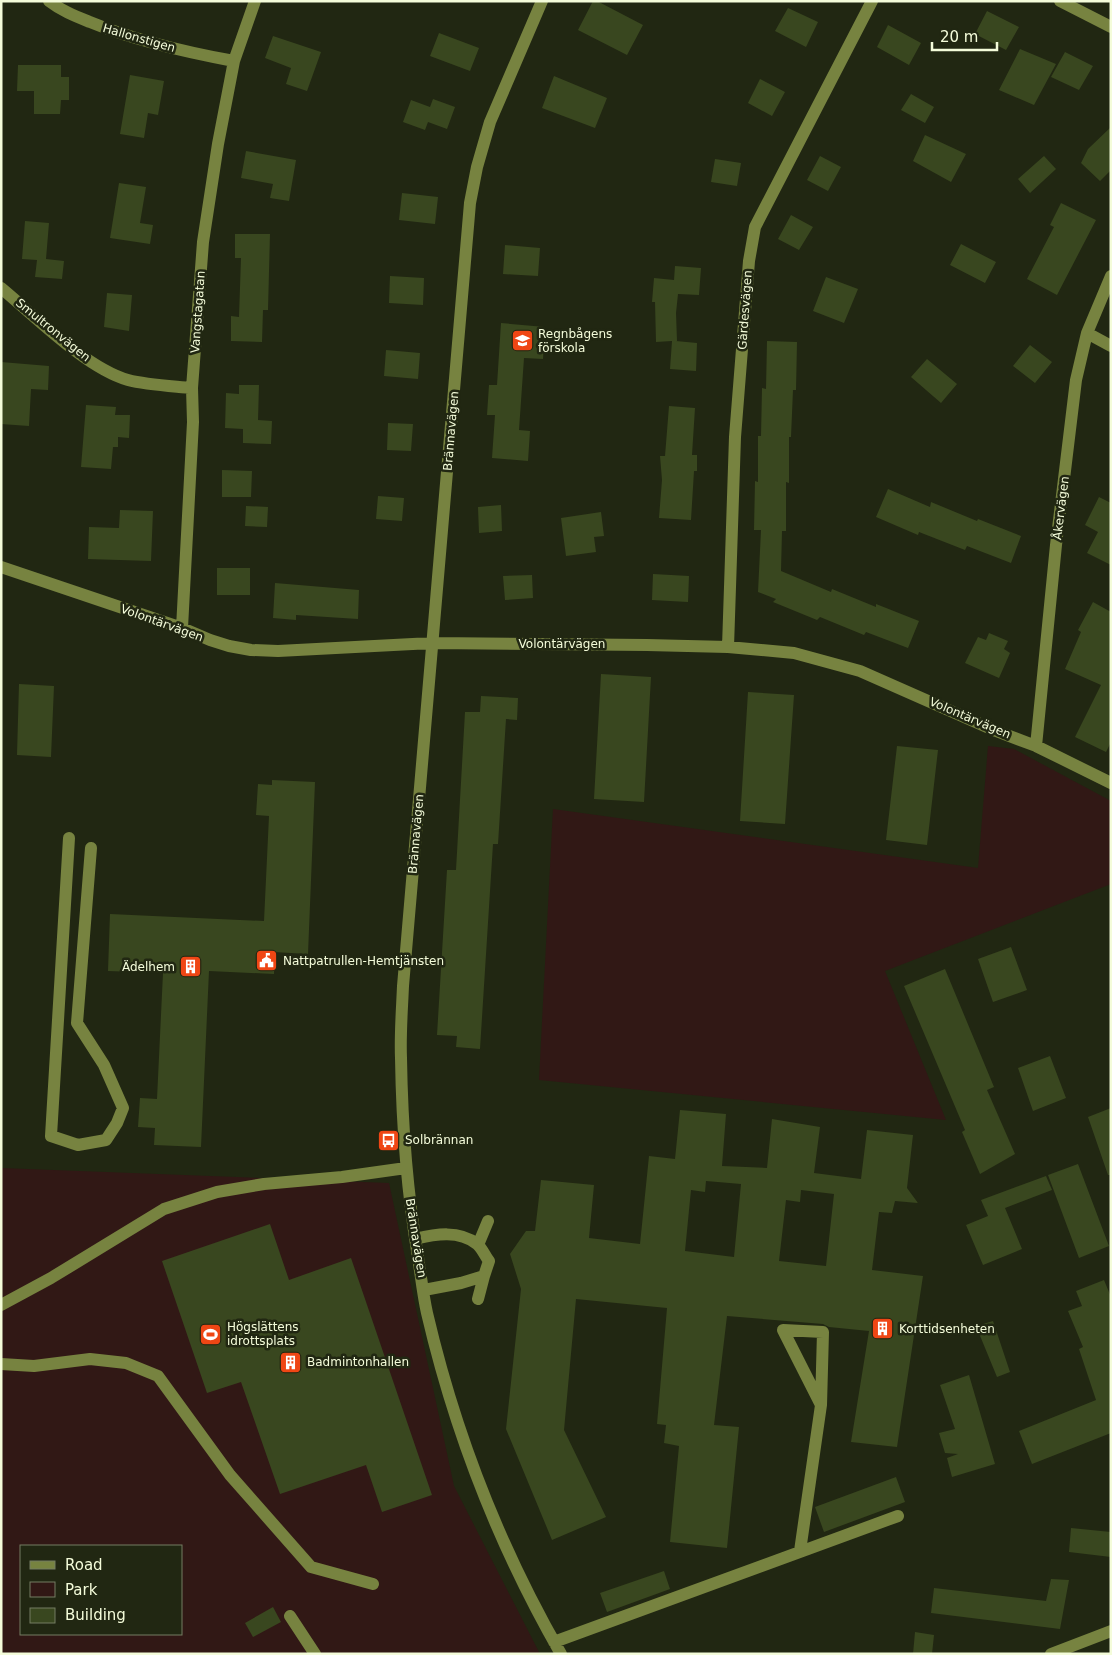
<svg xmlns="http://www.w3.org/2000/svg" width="1112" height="1655" font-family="'DejaVu Sans',sans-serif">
	<rect width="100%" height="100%" fill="#212712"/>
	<!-- green -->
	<path fill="#311815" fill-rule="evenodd" d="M988 746 1014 749 1111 801V884L885 971 946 1120 539 1080 553 809 978 868Z
		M1 1168 389 1183 454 1486 540 1654H1ZM21 1546H181V1634H21Z"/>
	<!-- building -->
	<path fill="#39471f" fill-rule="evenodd" d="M593 1H597L643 25 627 55 578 30Z
		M788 8 818 22 806 47 775 31Z
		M987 11 1019 27 1006 50 975 34Z
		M888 25 921 43 909 65 877 47Z
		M439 33 479 48 470 71 430 56Z
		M273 36 321 52 307 91 286 84 291 68 265 58Z
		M1020 49 1056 64 1034 105 999 90Z
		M1065 52 1093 66 1079 90 1051 77Z
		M18 65H61V77H69V100H61L60 114H34V91H17Z
		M130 75 164 81 158 115 148 113 144 138 120 134Z
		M554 76 607 98 595 128 542 108Z
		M760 79 785 92 772 116 748 103Z
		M911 94 934 107 925 123 901 110Z
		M433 99 455 107 447 129 428 122 425 130 403 122 411 100 430 107Z
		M1111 127V170L1100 181 1081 163 1088 149Z
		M925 135 966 154 951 182 913 161Z
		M246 151 296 160 289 201 270 198 273 184 241 178Z
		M820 156 841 167 828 191 807 180Z
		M1044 156 1056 169 1030 193 1018 179Z
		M715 159 741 163 737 186 711 182Z
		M119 183 146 187 140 223 153 225 150 244 110 238Z
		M402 193 438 197 435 224 399 220Z
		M1061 203 1096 220 1057 295 1027 279 1054 227 1050 225Z
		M791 215 813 227 799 250 778 239Z
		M25 221 49 223 46 259 64 261 62 279 35 277 37 260 22 259Z
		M235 234H270L268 310H263L262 342 231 341V316L239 317 241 258H235Z
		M961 244 996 262 985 283 950 265Z
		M505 245 540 248 538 276 503 274Z
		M675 266 701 268 699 295 678 294 676 313 677 341H676L697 343 696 371 670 369 672 341 656 342 655 302H652L654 278 674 280Z
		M390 276 424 278 423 305 389 303Z
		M826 277 858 289 844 323 813 311Z
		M107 293 132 295 129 331 104 327Z
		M501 323 545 327 543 359 524 358 519 430 530 431 528 461 492 458 495 415H487L489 385H497Z
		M767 341 797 342 796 390H793L791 437H789V483L786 482V531H782L781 571 831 592 832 589 876 607V604L919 621 908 648 866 632 864 635 820 617 817 620 773 602 776 599 758 592 761 530H754L755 481 758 482V436H761L762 388 766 389Z
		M1030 345 1052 362 1035 383 1013 366Z
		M386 350 420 353 418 379 384 376Z
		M927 359 957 384 941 403 911 377Z
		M1 362 49 366 48 390 31 389 29 426 1 424Z
		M239 385H259L258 420 272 421 271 444 243 443V429L225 428 226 393 239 394Z
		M86 405 116 407 115 415H130L129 438 118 437V447H113L111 469 81 467Z
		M669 406 695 408 692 455H697V471H694L691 520 659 518 662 480 660 456H665Z
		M388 423 413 424 411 451 387 450Z
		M222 470 252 471 251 497H222Z
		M888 489 930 507 931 502 977 521 978 519 1021 536 1011 563 967 546 965 550 919 532 918 535 876 517Z
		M378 496 404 498 402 521 376 519Z
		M1099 497 1111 503V565L1087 553 1098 532 1085 525Z
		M501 505 502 531 479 533 478 507Z
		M246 506 268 507 267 527 245 526Z
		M120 510 153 511 151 561 88 559 89 527 119 528Z
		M601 512 604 536 594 537 596 552 566 556 561 518Z
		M217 568H250V595H217Z
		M653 574 689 576 688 602 652 600Z
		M532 575 533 598 505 600 503 576Z
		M275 583 359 590 358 619 296 615V620L273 618Z
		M1093 602 1111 612V742L1106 752 1075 737 1101 685 1065 669 1081 632 1078 630Z
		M989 633 1008 641 1004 649 1010 653 999 678 965 663 978 637 986 640Z
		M601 674 651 677 644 802 594 799Z
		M19 684 54 686 51 757 17 755Z
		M748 692 794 695 785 824 740 821Z
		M481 696 518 698 517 720 506 719 498 844H493L480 1049 456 1047 457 1036 437 1035 447 870H456L465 712H480Z
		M897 746 938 750 927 845 886 840Z
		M272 780 315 782 308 954 274 952V974L209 971 201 1147 154 1145 155 1128 138 1127 140 1098 157 1099 163 973 108 971 110 914 264 921 269 816 256 815 258 784 272 785Z
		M1011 947 1027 990 993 1002 978 959Z
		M945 969 994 1087 987 1090 1015 1154 980 1174 962 1132 965 1130 904 986Z
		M1050 1056 1066 1098 1033 1111 1018 1068Z
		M1111 1108V1175H1108L1088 1117Z
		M680 1110 726 1114 722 1166 767 1168 772 1119 820 1127 814 1173 861 1179 867 1130 913 1135 907 1188 918 1203 895 1201 892 1213 879 1212 872 1270 923 1276 897 1447 851 1442 869 1331 829 1327 823 1324 727 1316 714 1425 739 1427 727 1548 670 1542 679 1446 664 1443 666 1425 657 1424 667 1308 576 1299 564 1430 606 1517 552 1540 506 1429 521 1289 510 1254 526 1231H535L541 1180 594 1185 589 1238 640 1244 649 1156 675 1159ZM706 1181 741 1184 734 1257 685 1251 691 1190 705 1192ZM801 1190 834 1194 826 1266 779 1261 786 1200 800 1202Z
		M1078 1164 1109 1246 1079 1258 1048 1175Z
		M1046 1176 1052 1190 1005 1208 1022 1249 983 1265 966 1225 988 1216 981 1200Z
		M270 1224 289 1280 351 1258 432 1495 382 1512 366 1465 280 1494 241 1382 207 1393 162 1261Z
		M1104 1280 1111 1297V1433L1032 1464 1019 1431 1096 1400 1079 1349 1083 1347 1068 1311 1082 1306 1076 1291Z
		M993 1321 1010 1372 997 1377 976 1326Z
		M969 1375 995 1464 952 1477 947 1458 958 1454 945 1453 939 1433 955 1429 940 1385Z
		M896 1477 905 1502 824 1532 815 1507Z
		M1071 1528 1111 1532V1557L1069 1552Z
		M664 1571 670 1589 607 1612 600 1593Z
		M1051 1579 1069 1580 1060 1629 931 1613 934 1588 1046 1601Z
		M273 1607 281 1622 253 1637 245 1623Z
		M915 1632 934 1635 932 1654H913Z"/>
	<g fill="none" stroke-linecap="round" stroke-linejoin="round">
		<!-- minor -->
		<path stroke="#778340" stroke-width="12" d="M49 1C62 11 75 16 90 22 136 41 185 52 234 61
			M542 1 490 122 477 167 470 203 403 986C402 1010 400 1034 401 1058 402 1125 407 1191 418 1257 421 1276 423 1295 427 1313 455 1433 500 1548 561 1654
			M1060 1 1111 27
			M1 288C35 316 86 368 128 380 147 385 172 386 192 388
			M1087 333 1111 346
			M1 567 182 628 210 640 229 646 251 650 278 651 432 643 647 645 728 647 794 653 860 671 996 731 1036 746 1111 783
			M182 628 193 422 192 388 203 242 218 144 234 61 255 1
			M728 647 735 437 749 261 755 227 872 1
			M1036 746 1056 545 1076 380 1087 333 1111 276
			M69 838 51 1136 78 1145 106 1140 117 1123 123 1108 104 1065 77 1023 91 848
			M415 1239C436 1234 459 1230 477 1244 482 1248 485 1256 489 1261L484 1276 461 1283 424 1290
			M478 1245 488 1221
			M478 1299 484 1276
			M1 1305 51 1278 164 1209 217 1192 264 1184 342 1177 406 1168
			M1 1364 34 1366 90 1359 126 1363 158 1376 230 1475 311 1567 373 1584
			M800 1551 821 1405 823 1332 783 1330 821 1405
			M290 1616 315 1654
			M554 1642 898 1516
			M1051 1654 1111 1631"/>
	</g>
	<!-- icons -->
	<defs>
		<symbol id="school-square" viewBox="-11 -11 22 22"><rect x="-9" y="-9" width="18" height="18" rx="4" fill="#ef4614" stroke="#212712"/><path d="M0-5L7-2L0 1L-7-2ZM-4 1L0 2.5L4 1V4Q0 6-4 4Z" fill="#fff"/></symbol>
		<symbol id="civic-square" viewBox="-11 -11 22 22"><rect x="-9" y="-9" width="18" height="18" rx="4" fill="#ef4614" stroke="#212712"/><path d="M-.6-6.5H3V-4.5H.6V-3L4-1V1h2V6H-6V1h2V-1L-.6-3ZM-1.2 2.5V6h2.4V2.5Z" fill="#fff"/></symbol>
		<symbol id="building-square" viewBox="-11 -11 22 22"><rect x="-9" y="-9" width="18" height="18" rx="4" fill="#ef4614" stroke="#212712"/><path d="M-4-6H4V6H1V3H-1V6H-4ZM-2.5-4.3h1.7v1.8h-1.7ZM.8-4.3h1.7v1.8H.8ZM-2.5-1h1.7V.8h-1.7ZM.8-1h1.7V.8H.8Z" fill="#fff"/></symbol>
		<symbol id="bus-square" viewBox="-11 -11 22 22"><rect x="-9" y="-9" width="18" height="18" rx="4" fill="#ef4614" stroke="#212712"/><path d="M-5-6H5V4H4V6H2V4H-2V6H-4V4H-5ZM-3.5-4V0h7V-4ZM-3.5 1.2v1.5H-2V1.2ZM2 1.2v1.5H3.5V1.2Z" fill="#fff"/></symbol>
		<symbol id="stadium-square" viewBox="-11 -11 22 22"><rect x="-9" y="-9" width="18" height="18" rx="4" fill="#ef4614" stroke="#212712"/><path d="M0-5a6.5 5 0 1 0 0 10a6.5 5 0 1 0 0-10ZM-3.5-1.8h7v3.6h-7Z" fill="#fff"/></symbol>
	</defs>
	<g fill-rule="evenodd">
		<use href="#school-square" x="510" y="328" width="25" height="25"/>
		<use href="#civic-square" x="254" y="948" width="25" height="25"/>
		<use href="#building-square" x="178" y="954" width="25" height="25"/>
		<use href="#bus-square" x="376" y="1128" width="25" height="25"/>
		<use href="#building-square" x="870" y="1316" width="25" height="25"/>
		<use href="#stadium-square" x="198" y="1322" width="25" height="25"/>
		<use href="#building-square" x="278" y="1350" width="25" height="25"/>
	</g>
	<g text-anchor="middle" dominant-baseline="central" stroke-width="5" stroke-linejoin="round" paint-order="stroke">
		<!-- street labels -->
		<g font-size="12" fill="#f4fcda" stroke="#212712">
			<text transform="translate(139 38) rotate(16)">Hallonstigen</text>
			<text transform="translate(745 310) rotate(-86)">Gärdesvägen</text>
			<text transform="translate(198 312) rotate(-86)">Vangstagatan</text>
			<text transform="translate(53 330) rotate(39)">Smultronvägen</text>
			<text transform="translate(451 431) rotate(-85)">Brännavägen</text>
			<text transform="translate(1061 508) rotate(-83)">Åkervägen</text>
			<text transform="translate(162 623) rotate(20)">Volontärvägen</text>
			<text x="562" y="644">Volontärvägen</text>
			<text transform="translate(970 718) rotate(23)">Volontärvägen</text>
			<text transform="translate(416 834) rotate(-85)">Brännavägen</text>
			<text transform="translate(416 1238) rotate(81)">Brännavägen</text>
		</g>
		<!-- poi labels -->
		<g font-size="12" fill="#f4fcda" stroke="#212712" text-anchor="start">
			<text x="538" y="334">Regnbågens<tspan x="538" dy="14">förskola</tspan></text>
			<text x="283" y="961">Nattpatrullen-Hemtjänsten</text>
			<text x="175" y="967" text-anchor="end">Ädelhem</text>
			<text x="405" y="1140">Solbrännan</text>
			<text x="227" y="1327">Högslättens<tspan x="227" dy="14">idrottsplats</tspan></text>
			<text x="899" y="1329">Korttidsenheten</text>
			<text x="307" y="1362">Badmintonhallen</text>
		</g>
	</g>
	<!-- border -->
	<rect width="1112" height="1655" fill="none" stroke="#f4fcda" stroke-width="5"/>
	<!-- legend -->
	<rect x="20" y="1545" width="162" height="90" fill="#212712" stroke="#757c62"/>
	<rect x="30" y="1561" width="25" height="8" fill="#778340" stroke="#757c62"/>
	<text x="65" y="1570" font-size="15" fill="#f4fcda">Road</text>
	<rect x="30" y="1582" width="25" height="15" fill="#311815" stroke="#757c62"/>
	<text x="65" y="1595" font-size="15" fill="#f4fcda">Park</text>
	<rect x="30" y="1608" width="25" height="15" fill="#39471f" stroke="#757c62"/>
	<text x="65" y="1620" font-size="15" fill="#f4fcda">Building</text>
	<!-- scale -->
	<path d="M932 42v8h65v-8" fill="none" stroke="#f4fcda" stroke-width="2.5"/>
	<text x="940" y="42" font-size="15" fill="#f4fcda" stroke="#212712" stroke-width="4" paint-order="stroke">20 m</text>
</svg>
